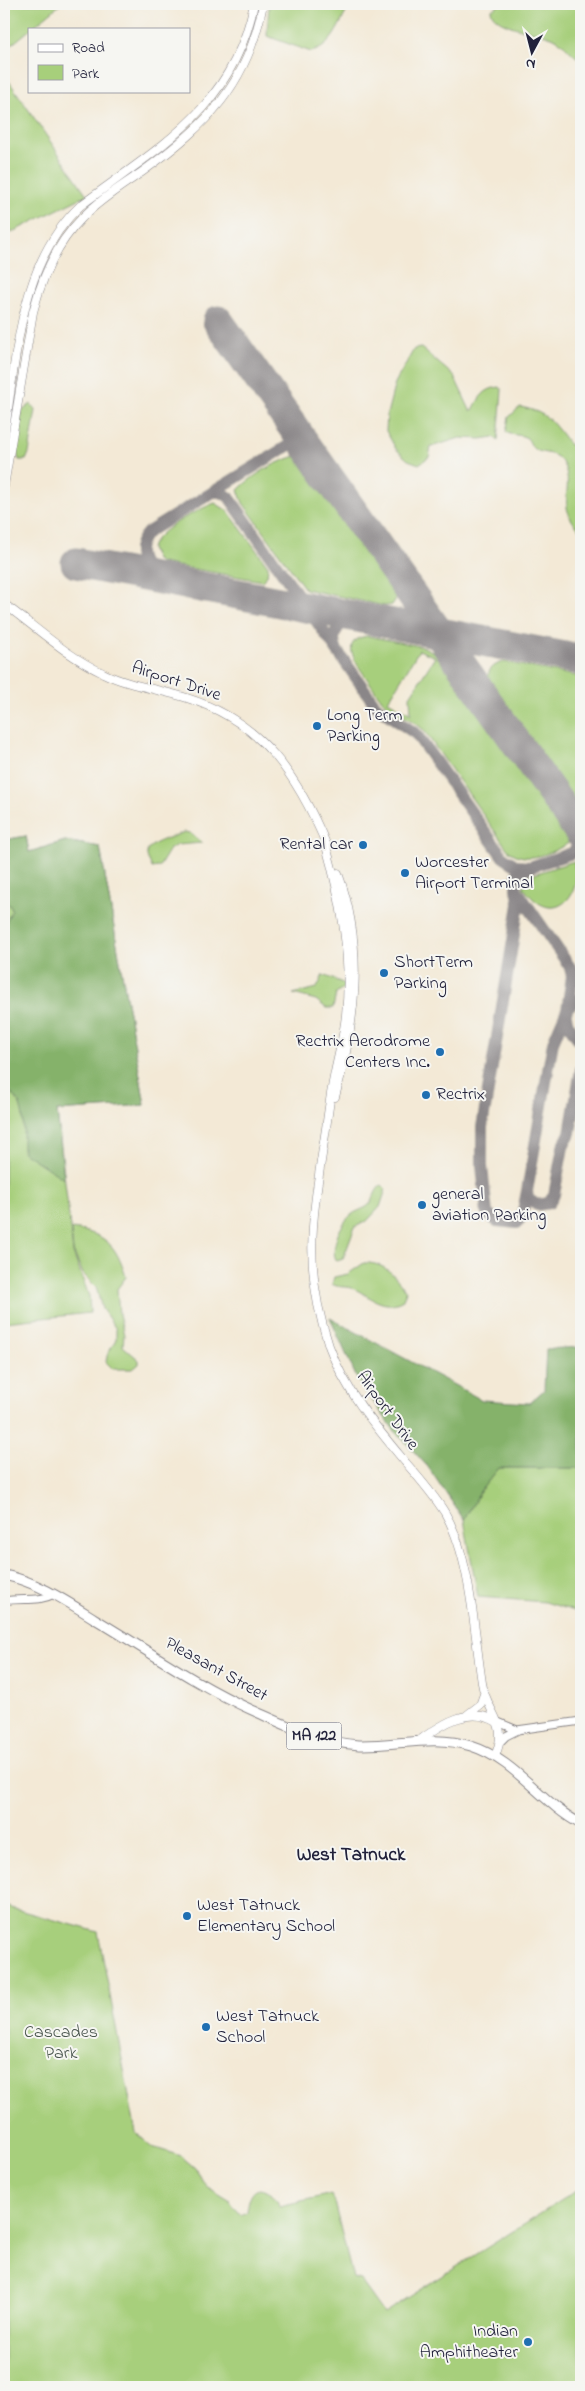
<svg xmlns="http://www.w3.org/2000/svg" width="585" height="2391" font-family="'Indie Flower',sans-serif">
	<rect width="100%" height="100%" fill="#f6f6f2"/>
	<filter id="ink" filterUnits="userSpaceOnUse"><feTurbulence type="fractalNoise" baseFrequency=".02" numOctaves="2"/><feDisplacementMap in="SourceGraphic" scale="10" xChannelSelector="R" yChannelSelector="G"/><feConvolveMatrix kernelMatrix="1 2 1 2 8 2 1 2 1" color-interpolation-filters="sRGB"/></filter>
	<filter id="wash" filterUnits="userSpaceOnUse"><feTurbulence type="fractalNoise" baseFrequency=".0096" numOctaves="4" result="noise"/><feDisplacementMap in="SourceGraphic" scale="20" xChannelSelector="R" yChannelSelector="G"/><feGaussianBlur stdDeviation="1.12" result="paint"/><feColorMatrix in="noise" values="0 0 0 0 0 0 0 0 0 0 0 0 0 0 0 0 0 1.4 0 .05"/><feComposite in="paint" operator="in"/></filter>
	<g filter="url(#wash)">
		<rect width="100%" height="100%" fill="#f3e9d6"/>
		<!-- green -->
		<path fill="#a7cf7b" stroke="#64785b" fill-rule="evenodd" d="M4 4H61L4 51Z
			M269 4H351C339 22 334 47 311 52L267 36Z
			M500 4H581V60C567 52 565 40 546 35 532 31 493 26 491 10Z
			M4 74 87 195 4 236Z
			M421 348 454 376 470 410H473C479 398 484 388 500 387L502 390 498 441 494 437 481 439 460 438 431 447 429 457 419 464 408 460 396 449 386 431 387 414 395 383 414 349Z
			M31 404 36 410 29 453 26 460H19L16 451 22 411Z
			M520 407C548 412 553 423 570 445L581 444V531C553 505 577 487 562 462 555 451 544 455 534 449 530 446 530 439 525 437 518 434 512 436 506 432L509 417Z
			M300 455 396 591V599L392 605 385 606 305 589 243 503 238 490C255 473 277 461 300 455Z
			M215 503 228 511 268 566 267 576 262 581 161 563 156 560 151 549C154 531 199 509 215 503Z
			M368 636 424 647 442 657 572 841C554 852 527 866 508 850L425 732C414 718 396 715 384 702 378 696 373 687 368 680 359 667 336 640 368 636ZM419 650 435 657 410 696 411 714 388 701Z
			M504 662 581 677V816L490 687C484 675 490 665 504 662Z
			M184 832 190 833 202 843 177 845 170 849 159 867 152 868C151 864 146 857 147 853 148 842 175 837 184 832Z
			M26 836 29 852 65 841 100 847 145 1105 57 1111 73 1253 89 1296 90 1313 4 1322V840Z
			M581 861V864L574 865C585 887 556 934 523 887L528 876 571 862Z
			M323 975 345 984 343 989 336 994 333 1008H326L316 1000 293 994 317 988Z
			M382 1185 386 1189 380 1207 367 1221 355 1227 343 1259 337 1261C329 1251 340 1225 349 1217 354 1211 363 1210 369 1205 375 1198 374 1190 382 1185Z
			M71 1229C105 1233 116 1244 126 1277L117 1289 119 1314 124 1335 123 1346 139 1360V1364L133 1369H113L106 1362 107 1356 116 1339V1329L102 1309 96 1287 83 1274 73 1251Z
			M364 1263C384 1262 395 1275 406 1291L403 1300C383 1312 370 1295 352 1288 345 1286 338 1288 332 1284L334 1277 348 1274Z
			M499 1468H581V1613L545 1602 478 1597 464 1520 481 1490Z
			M4 1906 98 1932 136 2133 152 2147 181 2156 195 2168 206 2186 229 2200 241 2215 247 2212C248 2202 251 2182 267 2190 272 2193 277 2201 280 2206L332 2194 353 2279 361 2281 384 2313 581 2188V2387H4Z"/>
		<!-- forest -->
		<path fill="#85b26b" stroke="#546a53" d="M26 836 29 852 65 841 100 847 145 1105 57 1111 64 1179 23 1152C22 1129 29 1103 6 1089L10 1115 9 1119 4 1121V926L12 910 9 904 4 902V840Z
			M330 1318 482 1400 529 1403 544 1390 546 1349 581 1347V1468H499L481 1490 464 1520 428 1467 394 1430 358 1381Z"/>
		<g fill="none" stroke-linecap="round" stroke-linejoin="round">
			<!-- taxiway -->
			<path stroke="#8a8688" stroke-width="12" d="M291 444 295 437 294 428
				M213 492H221L229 497 376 706 416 734 503 857 517 866 530 867 517 875 516 889 581 983
				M160 579C140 570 131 550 148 532L291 444 300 443 309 449
				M304 600 322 611
				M290 604 310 615
				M336 649C329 631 342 620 358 618
				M572 853 580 844 579 830
				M530 867 581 850
				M518 893 519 904 482 1127V1166L487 1214 497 1221 517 1223 522 1216 527 1191
				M581 999 575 1001 568 1007 553 1042 527 1191 528 1199 537 1205 549 1203 554 1195 563 1147 570 1133 581 1069
				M567 1010 572 976 570 968
				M566 1016 568 1024 581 1043"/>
			<!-- runway -->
			<path stroke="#8a8688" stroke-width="31" d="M218 321 581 834
				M76 563 581 660"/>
		</g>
	</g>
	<g filter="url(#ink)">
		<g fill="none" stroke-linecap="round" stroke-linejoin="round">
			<defs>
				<path id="tertiary" d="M4 1601C21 1597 38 1603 54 1594
					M498 1722 517 1730 581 1721
					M500 1742 506 1736 518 1730"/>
				<path id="secondary" d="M4 435C17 357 19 263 80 206 158 147 233 109 254 4
					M4 486 33 312C42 277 56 244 82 218 99 200 122 186 142 172 207 125 248 85 263 4
					M4 604C36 627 66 656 103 673 129 686 159 689 187 698 263 722 298 777 327 846
					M325 842C341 899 352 956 346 1015 344 1036 338 1056 334 1077 330 1096 328 1116 325 1135 313 1215 302 1265 329 1346 345 1391 376 1427 406 1463 420 1479 434 1495 445 1513 471 1558 474 1632 482 1683 487 1715 510 1722 495 1756
					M335 1097C356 1023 365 947 338 873
					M467 1715 480 1705 484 1694
					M420 1740C442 1724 470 1705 497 1722"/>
				<path id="primary" d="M4 1575C38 1582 66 1601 95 1619 147 1650 197 1685 252 1710 286 1725 321 1743 359 1745 397 1746 434 1734 471 1746 516 1760 541 1803 581 1824"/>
			</defs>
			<!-- tertiary casing -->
			<use href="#tertiary" stroke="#8a8688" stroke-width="9"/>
			<!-- secondary casing -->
			<use href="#secondary" stroke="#8a8688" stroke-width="9"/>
			<!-- primary casing -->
			<use href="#primary" stroke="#8a8688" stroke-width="11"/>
			<!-- tertiary -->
			<use href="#tertiary" stroke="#fff" stroke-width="7"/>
			<!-- secondary -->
			<use href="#secondary" stroke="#fff" stroke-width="8"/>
			<!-- primary -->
			<use href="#primary" stroke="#fff" stroke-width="9"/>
		</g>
	</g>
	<!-- markers -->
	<g fill="#1f6fb2" stroke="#f6f6f2" stroke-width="2">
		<circle cx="317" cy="726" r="5"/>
		<circle cx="363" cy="845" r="5"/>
		<circle cx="405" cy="873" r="5"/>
		<circle cx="384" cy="973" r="5"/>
		<circle cx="440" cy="1052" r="5"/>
		<circle cx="426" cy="1095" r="5"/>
		<circle cx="422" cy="1205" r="5"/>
		<circle cx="187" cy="1916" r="5"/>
		<circle cx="206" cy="2027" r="5"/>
		<circle cx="528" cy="2342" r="5"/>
	</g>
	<g text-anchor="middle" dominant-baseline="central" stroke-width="4" stroke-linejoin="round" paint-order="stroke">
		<!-- shield labels -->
		<rect fill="#f6f6f2" stroke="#626272" stroke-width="1" x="286.5" y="1722.5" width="55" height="27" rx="4"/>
		<g font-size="16" font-weight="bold" fill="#22223b">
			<text x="314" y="1736">MA 122</text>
		</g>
		<!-- street labels -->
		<g font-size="18" fill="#22223b" stroke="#f6f6f2">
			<text transform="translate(176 682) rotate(18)">Airport Drive</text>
			<text transform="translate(387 1411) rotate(54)">Airport Drive</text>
			<text transform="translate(216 1670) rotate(29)">Pleasant Street</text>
		</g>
		<!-- poi labels -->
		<g font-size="18" fill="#22223b" stroke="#f6f6f2" text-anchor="start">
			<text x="327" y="716">Long Term<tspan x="327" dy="21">Parking</tspan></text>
			<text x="353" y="845" text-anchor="end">Rental car</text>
			<text x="415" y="863">Worcester<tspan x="415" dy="21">Airport Terminal</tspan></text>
			<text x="394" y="963">ShortTerm<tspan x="394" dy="21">Parking</tspan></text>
			<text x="430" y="1042" text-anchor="end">Rectrix Aerodrome<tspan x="430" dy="21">Centers Inc.</tspan></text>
			<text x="436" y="1095">Rectrix</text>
			<text x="432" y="1195">general<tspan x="432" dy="21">aviation Parking</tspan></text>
			<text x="197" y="1906">West Tatnuck<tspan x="197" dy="21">Elementary School</tspan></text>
			<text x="216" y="2017">West Tatnuck<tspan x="216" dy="21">School</tspan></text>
			<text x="518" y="2332" text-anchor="end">Indian<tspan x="518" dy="21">Amphitheater</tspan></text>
		</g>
		<!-- park labels -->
		<g font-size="18" fill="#4a564e" stroke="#f6f6f2">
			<text x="61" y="2033">Cascades<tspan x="61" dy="21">Park</tspan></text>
		</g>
		<!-- neighbourhood labels -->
		<g font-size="19" font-weight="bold" fill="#22223b" stroke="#f6f6f2">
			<text x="351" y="1855">West Tatnuck</text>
		</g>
	</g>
	<!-- margin -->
	<rect width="585" height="2391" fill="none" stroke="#f6f6f2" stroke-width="20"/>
	<!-- legend -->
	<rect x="28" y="28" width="162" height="65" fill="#f6f6f2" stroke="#a1a1a9"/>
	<rect x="38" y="44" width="25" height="8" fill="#ffffff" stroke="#a1a1a9"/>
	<text x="72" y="52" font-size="15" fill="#22223b">Road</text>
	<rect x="38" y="65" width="25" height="15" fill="#a7cf7b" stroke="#a1a1a9"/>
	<text x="72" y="78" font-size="15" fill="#22223b">Park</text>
	<!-- north arrow -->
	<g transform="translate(532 52) rotate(187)" stroke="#f6f6f2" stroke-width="4" paint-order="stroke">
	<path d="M0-4L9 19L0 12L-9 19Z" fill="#22223b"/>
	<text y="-8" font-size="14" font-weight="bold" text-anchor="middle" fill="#22223b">N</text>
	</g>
</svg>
